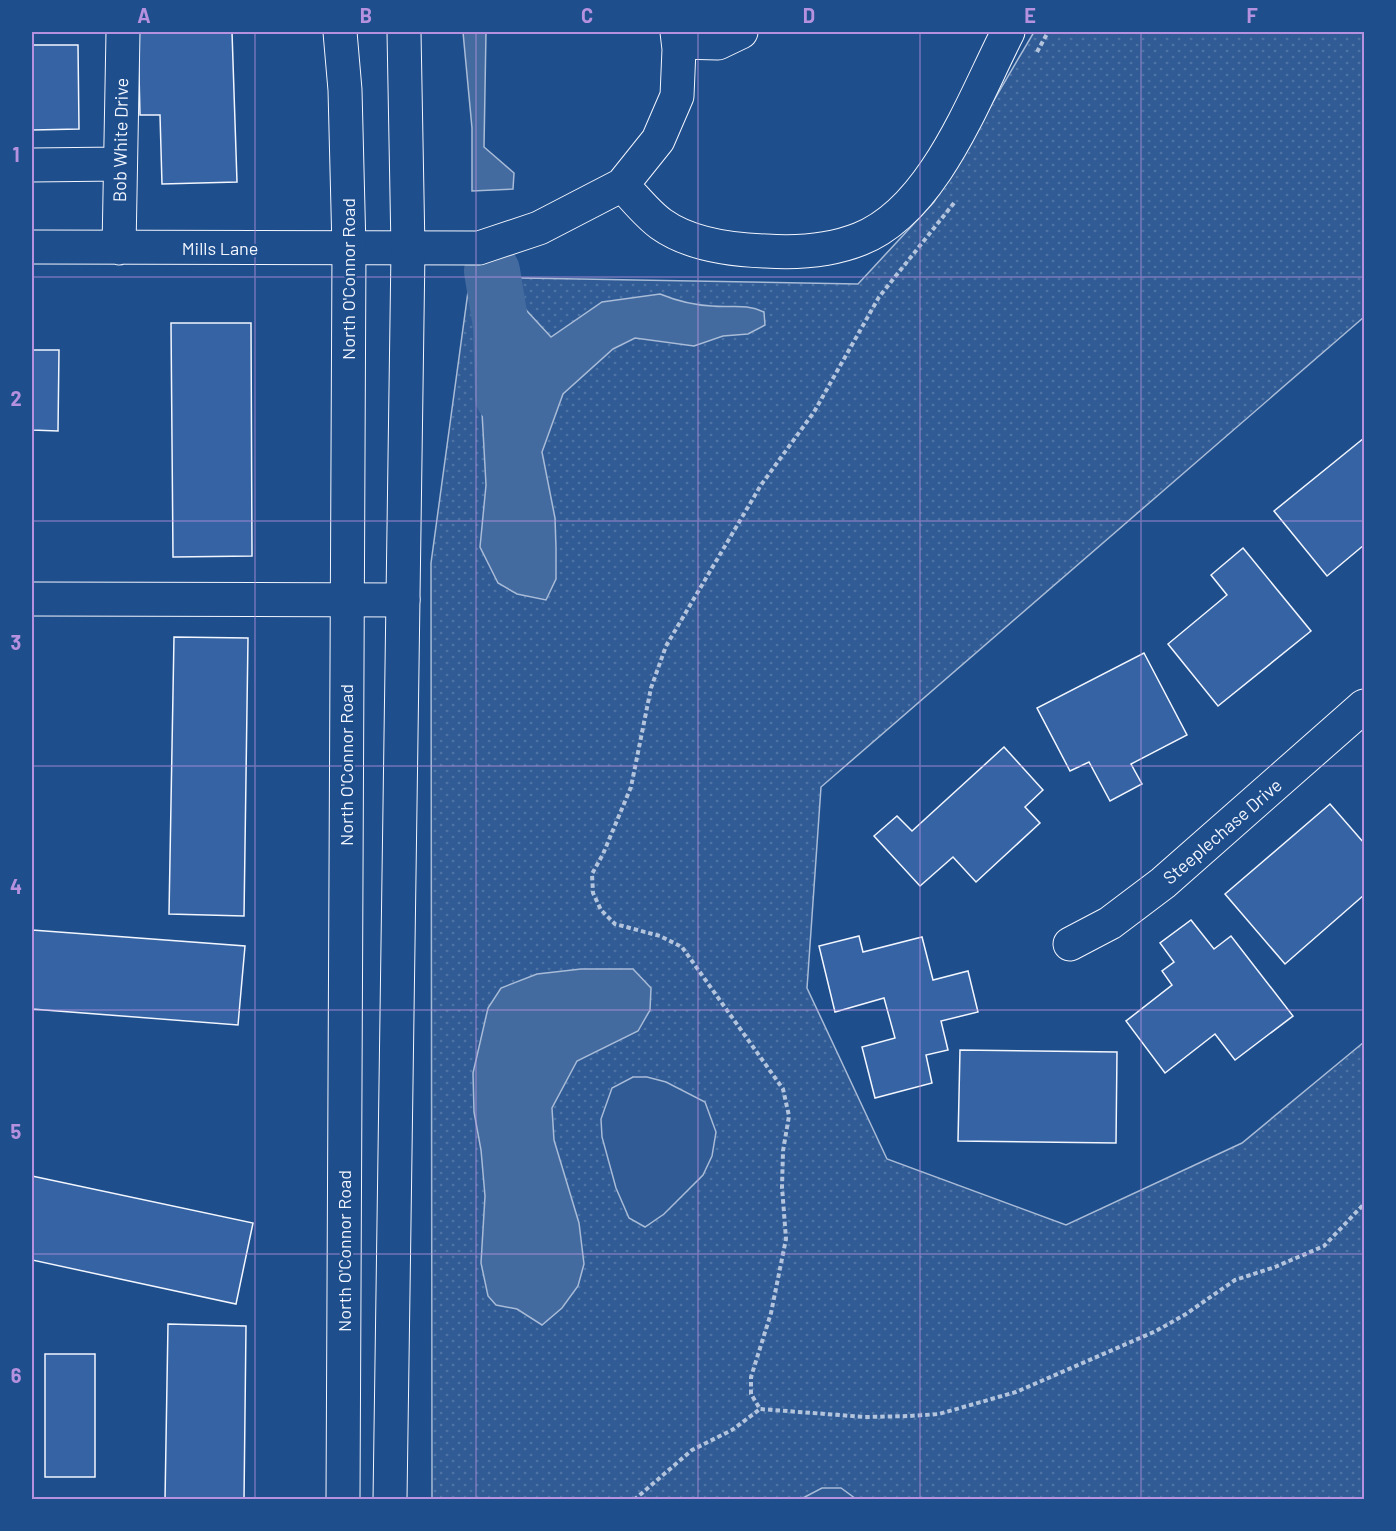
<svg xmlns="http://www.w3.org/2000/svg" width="1396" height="1531" font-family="Barlow,sans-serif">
	<defs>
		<pattern id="grass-dots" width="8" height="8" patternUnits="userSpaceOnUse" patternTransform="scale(1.5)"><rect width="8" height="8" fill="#305b95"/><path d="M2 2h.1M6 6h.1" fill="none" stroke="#4e73a5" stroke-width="1.8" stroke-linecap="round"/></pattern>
	</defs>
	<rect width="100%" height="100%" fill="#1f4e8c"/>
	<!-- grass -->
	<path fill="url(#grass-dots)" stroke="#a8bbd7" stroke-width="1.5" d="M1034 32H1364V317L821 787 807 988 887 1159 1066 1225 1242 1143 1364 1042V1499L432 1500 431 563 470 277 858 284 934 202Z"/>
	<!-- built -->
	<path fill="#305b95" stroke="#a8bbd7" stroke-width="1.5" d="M633 1077H647L666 1082 705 1102 716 1132 712 1156 703 1175 664 1214 645 1227 629 1218 616 1188 602 1137 601 1119 612 1088Z
		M822 1488H841L856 1499H801Z"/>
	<!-- water -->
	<path fill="#446ba0" stroke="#a8bbd7" stroke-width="1.5" d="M463 32H486L484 147 514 173 513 189 472 191V128Z
		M660 294C677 301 693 305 712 306 731 308 746 303 764 312L765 325 748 334 723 336 694 346 635 338 613 349 563 394 542 452 555 518 556 548V579L546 600 517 594 498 583 480 547 486 485 480 376 490 325 526 310 551 337 602 302Z
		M581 969H633L651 988 650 1010 638 1031 577 1061 552 1108 554 1140 579 1223 584 1264 578 1286 562 1308 542 1325 517 1309 496 1305 488 1296 481 1263 485 1196 481 1150 474 1112 473 1073 488 1008 501 988 537 974Z"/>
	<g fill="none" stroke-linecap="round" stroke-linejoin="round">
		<!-- river -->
		<path stroke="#446ba0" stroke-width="56" d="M492 271 501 326 503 397"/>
	</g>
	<!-- building -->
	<path fill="#3563a3" stroke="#f2f6ff" stroke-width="1.5" d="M138 32H232L237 182 162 184 160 115H140Z
		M32 45H78L79 129 32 130Z
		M171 323H251L252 556 173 557Z
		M32 350H59L58 431 32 430Z
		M1364 438V545L1327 576 1274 511Z
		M1243 548 1311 631 1218 706 1168 644 1227 595 1211 575Z
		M174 637 248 638 244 916 169 914Z
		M1144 653 1187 735 1131 764 1142 784 1110 801 1089 762 1070 771 1037 708Z
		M1004 747 1043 790 1025 807 1040 823 976 882 953 857 920 886 874 836 897 816 912 831Z
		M1330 804 1364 843V895L1285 964 1225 894Z
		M1191 920 1214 949 1231 936 1293 1016 1235 1060 1215 1034 1165 1073 1126 1021 1172 985 1162 971 1174 962 1160 943Z
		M32 930 245 946 238 1025 32 1009Z
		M859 936 863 952 922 937 933 980 968 971 978 1012 941 1021 948 1050 926 1055 932 1083 875 1098 862 1047 895 1038 884 998 835 1012 819 946Z
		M960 1050 1117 1052 1116 1143 958 1141Z
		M32 1176 253 1223 236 1304 32 1260Z
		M168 1324 246 1326 244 1500H165Z
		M45 1354H95V1477H45Z"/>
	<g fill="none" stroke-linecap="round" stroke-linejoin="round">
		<defs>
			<path id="minor" d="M679 42 718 43 741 32
				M32 165 119 164
				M622 185C634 197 647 214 661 224 689 244 731 250 766 251 797 253 830 251 860 239 934 210 974 98 1008 32
				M32 247 479 248 539 228 622 185 658 140 677 96 679 49 677 32
				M119 248 123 32
				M32 599 403 600
				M1070 944 1110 923 1163 883 1364 706"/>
			<path id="major" d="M340 32 345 90 349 249 343 1500
				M390 1500 408 250 404 32"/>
		</defs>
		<!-- minor casing -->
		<use href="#minor" stroke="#f2f6ff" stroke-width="35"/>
		<!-- major casing -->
		<use href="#major" stroke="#f2f6ff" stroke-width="35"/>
		<!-- path -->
		<path stroke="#b3c4dc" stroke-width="4" stroke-dasharray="4.5 3" stroke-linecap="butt" d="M1037 52 1048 32
			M954 203 879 297 814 412 761 485 666 646 651 688 631 787 603 854 592 874 593 893 601 910 615 924 660 936 682 947 783 1089 789 1116 783 1151 782 1187 786 1239 771 1313 751 1377V1394L760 1409 865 1417 909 1416 939 1414 1016 1392 1156 1331 1186 1314 1235 1280 1275 1267 1324 1246 1364 1204
			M634 1500 692 1450 732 1430 760 1409"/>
		<!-- minor -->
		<use href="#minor" stroke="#1f4e8c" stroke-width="33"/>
		<!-- major -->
		<use href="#major" stroke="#1f4e8c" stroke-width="33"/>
	</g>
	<!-- grid -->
	<path fill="none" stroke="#b691df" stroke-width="1.5" stroke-opacity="0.55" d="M255 32V1500M476 32V1500M698 32V1500M920 32V1500M1141 32V1500M32 277H1364M32 521H1364M32 766H1364M32 1010H1364M32 1254H1364"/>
	<g text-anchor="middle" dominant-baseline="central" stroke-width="4.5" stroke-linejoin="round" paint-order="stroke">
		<!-- street labels -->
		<g font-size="18" fill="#f2f6ff" stroke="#1f4e8c">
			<text transform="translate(120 140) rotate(-89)">Bob White Drive</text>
			<text x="220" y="248">Mills Lane</text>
			<text transform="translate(348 279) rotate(-90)">North O'Connor Road</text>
			<text transform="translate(346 765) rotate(-90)">North O'Connor Road</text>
			<text transform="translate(1222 831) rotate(-41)">Steeplechase Drive</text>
			<text transform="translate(344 1251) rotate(-90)">North O'Connor Road</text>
		</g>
	</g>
	<!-- border -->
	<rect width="1396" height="1531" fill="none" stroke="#1f4e8c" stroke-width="66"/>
	<rect x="33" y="33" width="1330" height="1465" fill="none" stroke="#b691df" stroke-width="2"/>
	<g font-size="20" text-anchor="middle" font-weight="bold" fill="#b691df">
		<text x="144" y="23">A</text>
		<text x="366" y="23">B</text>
		<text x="587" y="23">C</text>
		<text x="809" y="23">D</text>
		<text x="1030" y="23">E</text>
		<text x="1252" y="23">F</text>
		<text x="16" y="162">1</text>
		<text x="16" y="406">2</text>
		<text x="16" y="650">3</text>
		<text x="16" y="894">4</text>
		<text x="16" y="1139">5</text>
		<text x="16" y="1383">6</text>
	</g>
</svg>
